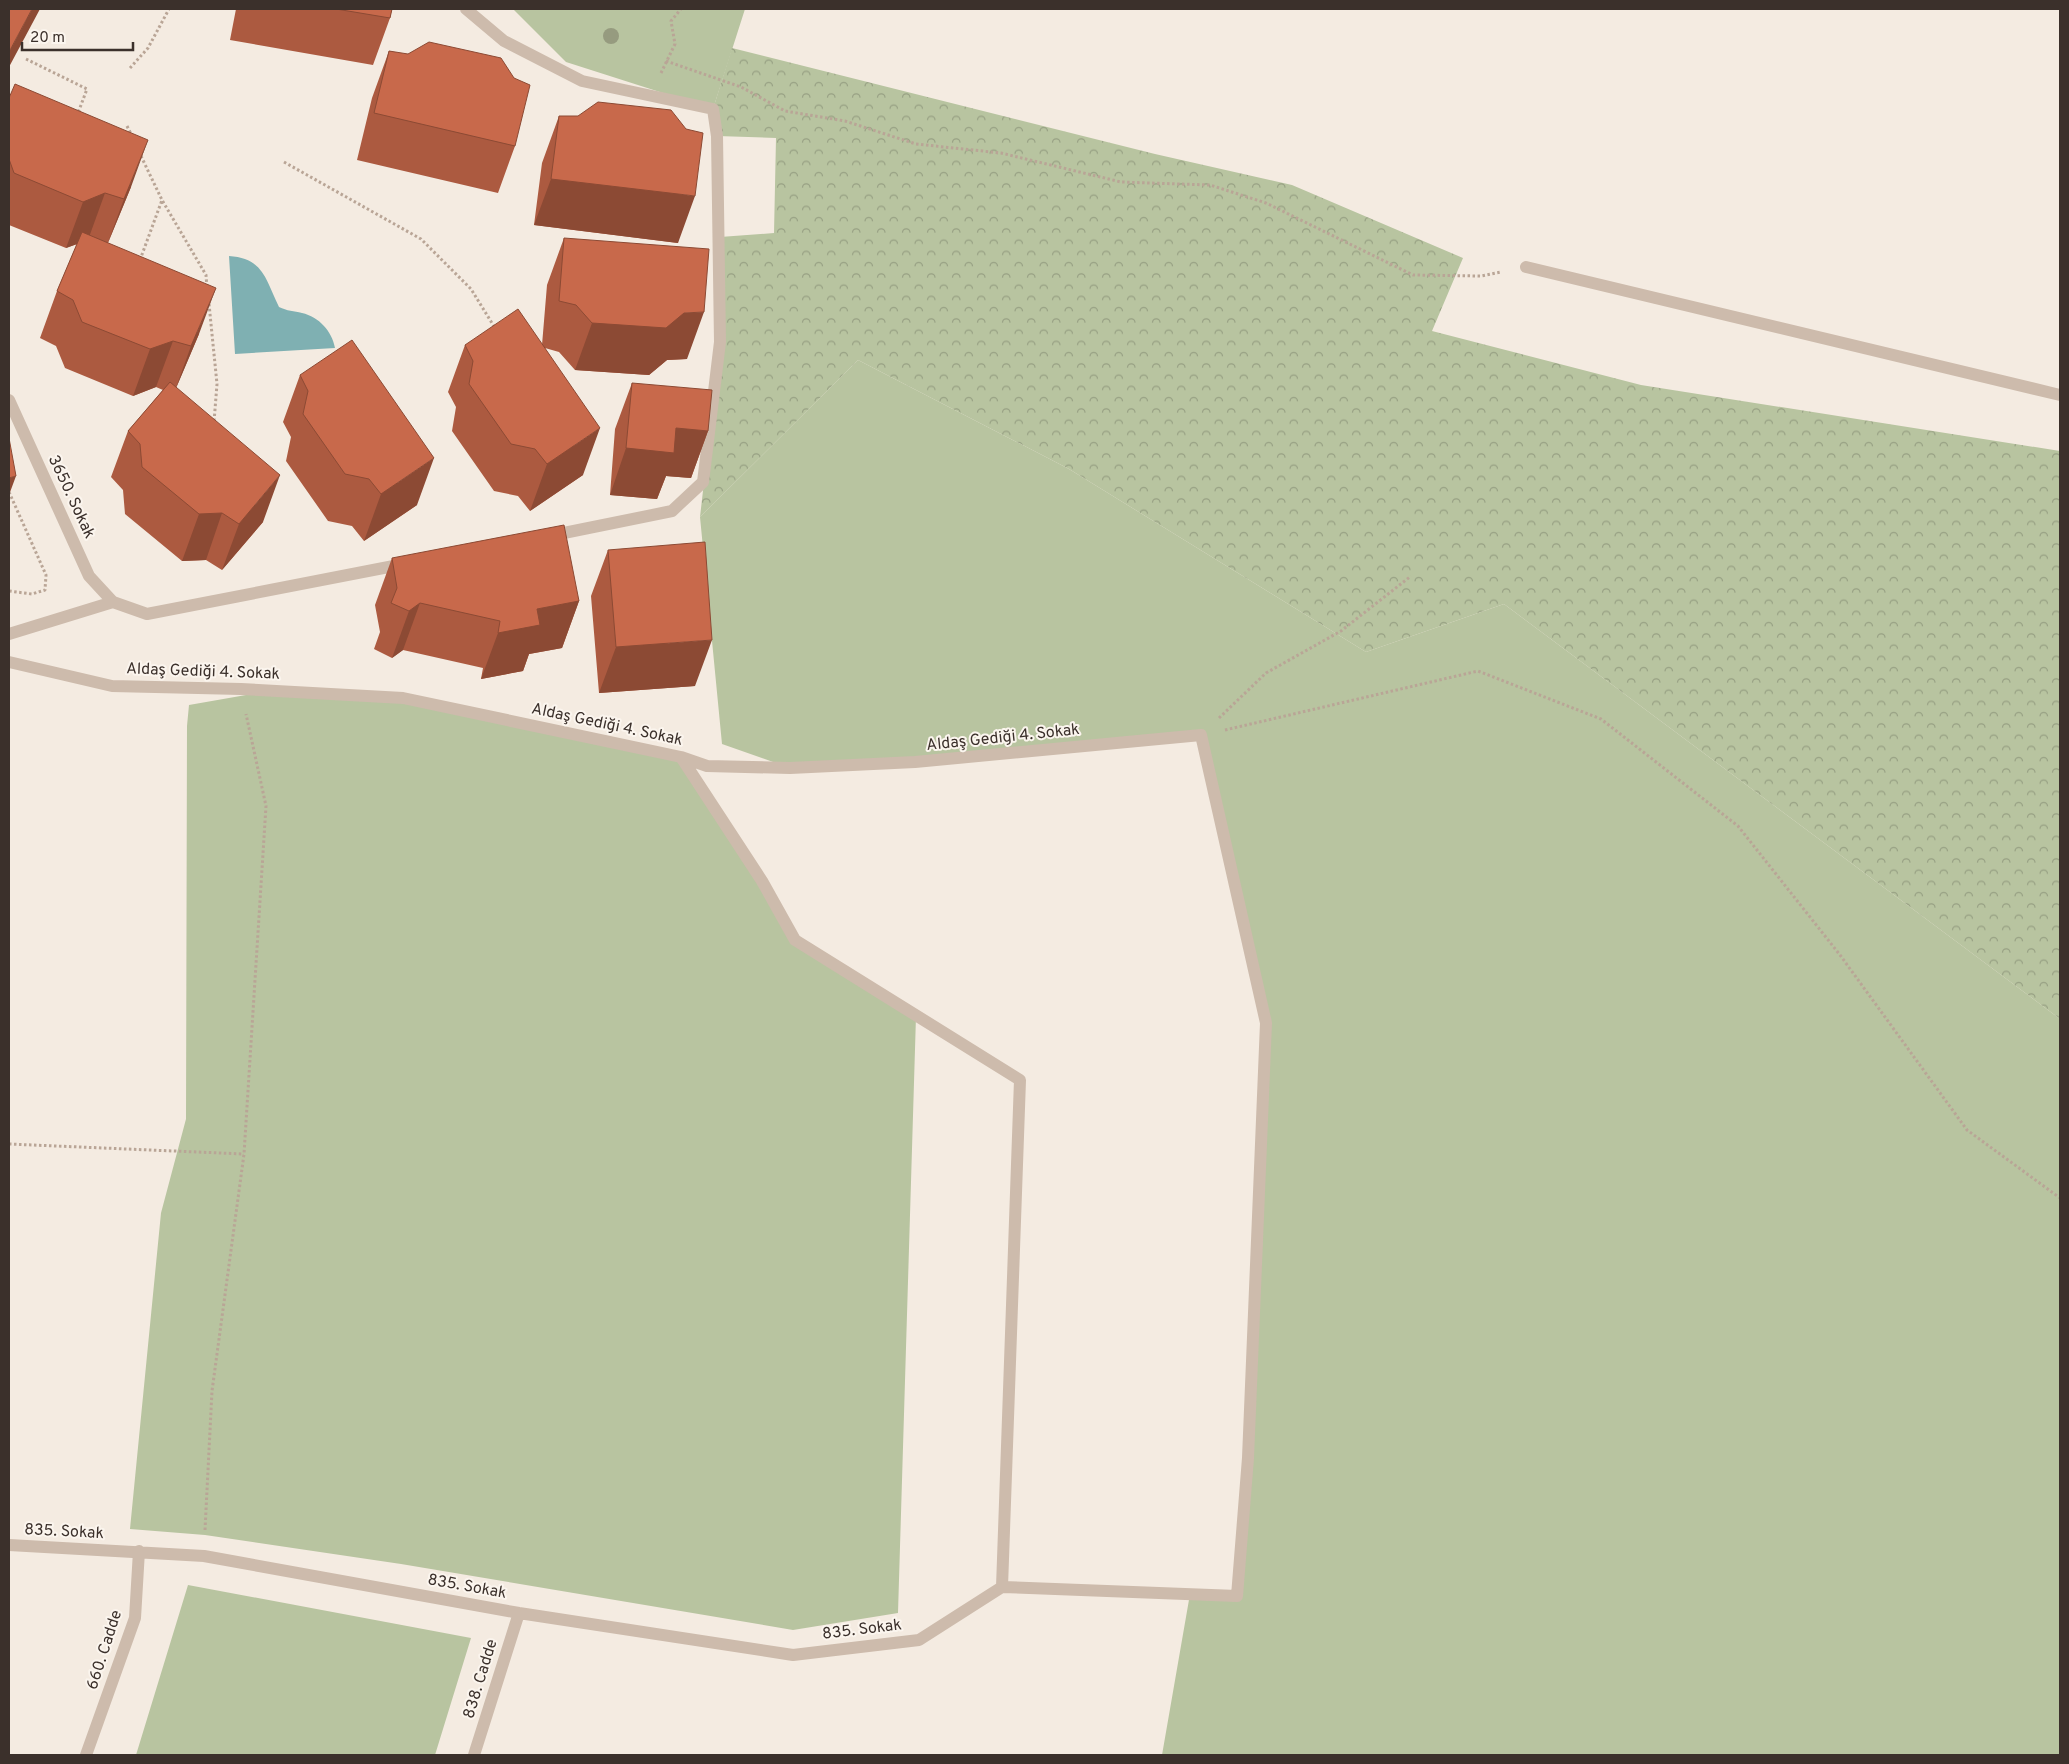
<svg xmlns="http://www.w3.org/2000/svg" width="2069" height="1764" font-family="Overpass,sans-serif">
	<defs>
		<pattern id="forest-crowns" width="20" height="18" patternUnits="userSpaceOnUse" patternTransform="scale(1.25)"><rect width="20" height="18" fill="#b8c4a0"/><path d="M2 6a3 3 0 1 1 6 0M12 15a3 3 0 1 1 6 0" fill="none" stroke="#97a083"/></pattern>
	</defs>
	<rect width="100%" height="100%" fill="#f4ebe1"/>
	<!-- green -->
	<path fill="#b8c4a0" d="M513 9H745L713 109 566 62Z
		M858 360 1069 469 1366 652 1504 604 2060 1019V1755H1162L1190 1594 1237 1596 1266 1023 1201 736 790 768 722 744 700 517Z
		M274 690 403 698 681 757 795 940 916 1016 898 1613 793 1630 401 1564 205 1535 130 1529 161 1213 186 1119 187 726 189 705Z
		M188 1585 471 1638 435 1755H136Z"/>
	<!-- forest -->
	<path fill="url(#forest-crowns)" d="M732 48 1155 154 1292 185 1463 258 1432 331 1641 385 2060 451V1019L1504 604 1366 652 1069 469 858 360 700 517 720 342V237L774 233 776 138 717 136 713 109Z"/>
	<!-- water -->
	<path fill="#7fb0b2" d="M229 256C264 258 266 281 279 307 287 311 294 311 302 313 319 317 332 331 335 348L235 354Z"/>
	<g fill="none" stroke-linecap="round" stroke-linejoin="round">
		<!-- path -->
		<path stroke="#b9a596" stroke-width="3" stroke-dasharray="2.5 2.5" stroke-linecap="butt" d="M26 59 87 89 78 113
			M666 61 741 87 785 111 845 121 916 144 1001 153 1121 182 1210 185 1266 203 1413 275 1481 276 1501 272
			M130 68 148 48 169 9
			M661 73 675 44 671 21 681 9
			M127 126 131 134
			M141 156 162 200 206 275 207 288
			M284 162 421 239 471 289 495 328
			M140 260 162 200
			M209 304 217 384 214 422
			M9 492 46 575 45 590 32 594 9 591
			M1219 718 1266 673 1341 631 1411 576
			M1225 730 1478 671 1601 719 1738 826 1840 955 1967 1130 2060 1198
			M9 1144 244 1154
			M205 1530 212 1391 244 1154 266 806 246 714"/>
		<!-- minor -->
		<path stroke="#cdbbac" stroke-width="12" d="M466 9 504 41 582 81 713 109 717 136 720 342 703 482 672 511 549 536
			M1526 267 2060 395
			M9 400 89 576 113 602
			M9 634 113 602 147 614 404 564
			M9 662 112 686 241 689 403 698 681 757 707 766 790 768 915 762 1201 735 1266 1023 1248 1458 1237 1596 1002 1587 919 1640 793 1655 519 1613 204 1556 9 1545
			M681 757 762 881 795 940 1020 1080 1002 1587
			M86 1755 135 1618 139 1551
			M474 1755 519 1613"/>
	</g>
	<!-- trees -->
	<circle fill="#969b7f" cx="611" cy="36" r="8"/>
	<!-- wall -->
	<path fill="#ac5a40" d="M236 9H392L390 18 373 65 230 40Z
		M389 51 514 78 515 146 498 193 357 160 372 98Z
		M9 98 131 187 108 243 199 334 176 388 263 522 222 570 206 560 182 561 125 514 123 490 111 477 128 431 163 390 156 387 133 396 65 368 56 346 40 338 57 291 77 244 66 248 9 225Z
		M559 116 686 129 678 243 534 225 542 163Z
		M564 238 687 359 667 360 649 375 575 370 559 352 545 348 583 475 530 511 518 496 494 491 452 431 456 407 448 392 465 345H542L547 285Z
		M300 375 417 505 364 541 352 526 328 521 286 461 291 437 283 422Z
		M632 383 708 431 691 478 666 476 657 499 610 495 615 429Z
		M608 550 695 686 599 693 591 596Z
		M392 558 579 601 562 648 529 654 523 671 481 679 483 668 403 650 392 658 374 649 380 632 375 605Z"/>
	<!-- shaded-wall -->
	<path fill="#8c4a34" d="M32 9H40L9 67V52Z
		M148 140 131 187 107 245 124 199Z
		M551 179 695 196 678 243 534 225Z
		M105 193 88 240 66 248 83 202Z
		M216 288 199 334 174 393 191 346Z
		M704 312 687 359 667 360 649 375 575 370 592 323 684 313Z
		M173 341 156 387 133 396 150 349Z
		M600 428 583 475 530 511 547 464Z
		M676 428 708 431 691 478 666 476 657 499 610 495 626 448Z
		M434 458 417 505 364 541 381 494Z
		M280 475 263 522 222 570 239 524Z
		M16 476 9 495V478Z
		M222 513 206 560 182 561 199 514Z
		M579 601 562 648 529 654 523 671 481 679 498 633 537 609Z
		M420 603 403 650 392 658 409 611Z
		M712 640 695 686 599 693 616 647Z"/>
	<!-- building -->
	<path fill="#c8694b" stroke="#8c4a34" d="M9 9H32L9 52Z
		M336 9H392L390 18Z
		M429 42 501 58 514 78 530 85 515 146 374 113 389 51 408 54Z
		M15 84 148 140 124 199 105 193 83 202 14 173 9 159V98Z
		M598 102 671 110 686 129 703 133 695 196 551 179 559 116H578Z
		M82 232 216 288 191 346 173 341 150 349 82 322 73 300 57 291Z
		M564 238 709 249 704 312 684 313 666 328 592 323 576 305 559 301Z
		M518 309 600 428 547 464 535 449 511 444 469 384 473 361 465 345Z
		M352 340 434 458 381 494 369 479 345 474 303 414 308 391 300 375Z
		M170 382 280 475 239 524 222 513 199 514 142 467 140 444 128 431Z
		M632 383 712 390 708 431 676 428 674 453 626 448Z
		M9 438 16 476 9 478Z
		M564 525 579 601 537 609 540 625 498 633 500 621 420 603 409 611 391 603 397 588 392 558Z
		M705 542 712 640 616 647 608 550Z"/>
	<g text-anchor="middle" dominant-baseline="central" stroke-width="4" stroke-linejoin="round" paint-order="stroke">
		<!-- street labels -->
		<g font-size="16" fill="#3b302b" stroke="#fbf5ee">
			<text transform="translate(71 497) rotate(65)">3650. Sokak</text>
			<text transform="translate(203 672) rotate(2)">Aldaş Gediği 4. Sokak</text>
			<text transform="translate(607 725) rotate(12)">Aldaş Gediği 4. Sokak</text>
			<text transform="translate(1003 738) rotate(-6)">Aldaş Gediği 4. Sokak</text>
			<text transform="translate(64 1532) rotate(3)">835. Sokak</text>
			<text transform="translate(467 1587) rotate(10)">835. Sokak</text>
			<text transform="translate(862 1630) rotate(-7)">835. Sokak</text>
			<text transform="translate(105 1650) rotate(-72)">660. Cadde</text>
			<text transform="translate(481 1679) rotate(-73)">838. Cadde</text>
		</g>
	</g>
	<!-- border -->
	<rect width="2069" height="1764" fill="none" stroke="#3b302b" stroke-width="20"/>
	<!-- scale -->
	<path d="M22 42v8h111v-8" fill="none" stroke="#3b302b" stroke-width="2.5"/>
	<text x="30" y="42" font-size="15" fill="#3b302b" stroke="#fbf5ee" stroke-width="4" paint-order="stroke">20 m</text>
</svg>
